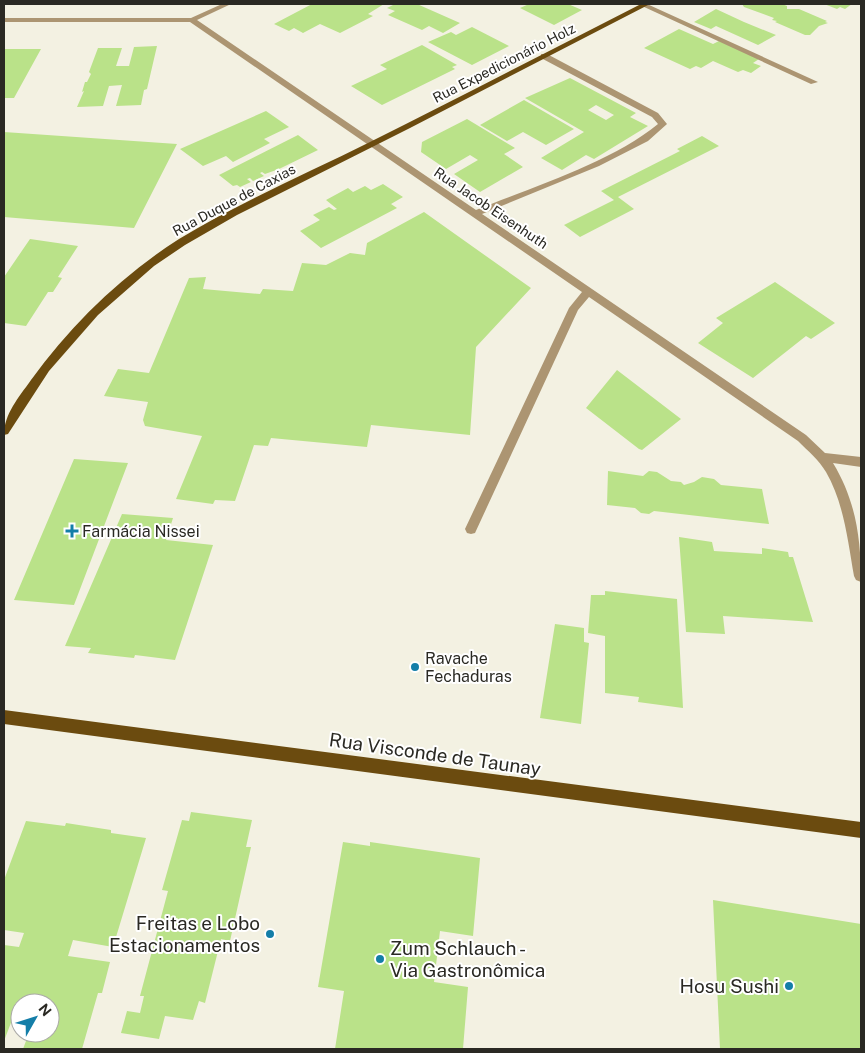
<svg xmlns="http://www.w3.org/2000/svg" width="865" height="1053" font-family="'Public Sans',sans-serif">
	<rect width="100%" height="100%" fill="#f3f1e2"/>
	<!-- building -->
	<path fill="#bae289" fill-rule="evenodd" d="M312 4H384L368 14 373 16 340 33 320 24 303 33 294 28 289 31 274 24Z
		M395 4H417L460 23 443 33 429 26 422 30 388 15 395 11 387 8Z
		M529 4H568L582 10 554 25 520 8Z
		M742 4H782L787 6V9H799L827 21 825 22 828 23 819 26 810 35H805L775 22 777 21 772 20 774 18 744 7Z
		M824 4H852L845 9 840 7 837 9Z
		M716 9 744 22 776 35 758 45 716 26 711 29 694 22Z
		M472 27 509 46 472 65 428 42 451 32 456 35Z
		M679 29 713 44 719 41 733 47 759 59 753 63 761 66 751 73 743 70 738 72 713 61 701 68 696 66 690 69 644 48Z
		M422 45 457 65 452 67 455 69 382 105 351 86 387 69 380 65Z
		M157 46 147 89 144 90 141 105 116 106 122 85 109 86 103 106 77 107 84 91 82 92 85 82H87L91 74 89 72 98 48H122L116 66H129L134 47Z
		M4 49H41L14 98H4Z
		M570 78 636 113 630 117 648 126 594 159 586 155 562 170 541 158 584 132 525 98ZM596 105 614 115 606 120 588 110Z
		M524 100 574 129 546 145 523 132 507 141 480 125Z
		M266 111 289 127 264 139 270 143 233 162 226 156 203 166 180 149Z
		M467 119 515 148 504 154 523 167 480 192 454 174 478 160 470 155 446 169 421 152 422 142Z
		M4 132 177 144 134 228 4 217Z
		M298 135 318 150 279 169 265 174 262 172 260 173 264 176 253 181 250 178 247 179 251 182 240 187 237 185 233 186 219 175Z
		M702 136 719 146 618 197 634 209 580 237 564 225 614 200 601 191 680 151 677 149Z
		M383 184 403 197 391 204 397 208 321 248 300 231 320 220 313 215 329 207 334 210 337 209 326 200 348 188 353 192 365 186 371 190Z
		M424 212 531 288 476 347 470 435 371 425 367 447 271 438 268 446 254 445 235 501 215 500 213 504 176 499 202 436 145 426 143 420 148 402 104 396 118 369 149 373 189 278 206 277 203 289 260 294 263 289 293 291 302 263 326 265 350 253 365 255 367 243Z
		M30 239 78 246 58 277 62 278 53 292H48L26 326 4 323V277Z
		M775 282 835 323 811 339 806 336 753 378 698 343 723 323 716 318Z
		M617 370 681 419 642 450 639 449 586 408Z
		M74 459 128 463 74 605 14 600Z
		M608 471 643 476 649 471 657 472 671 481 681 482 684 485 694 482 702 477 714 479 721 485 762 489 769 524 654 511 649 514 641 513 635 508 607 505Z
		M122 514 173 518 166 540 213 545 175 660 135 655 134 658 88 653 91 648 65 646Z
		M679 537 712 542 714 551 762 554V548L788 552 789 557H793L813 622 723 616 725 634 686 632Z
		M605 591 677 599 683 708 638 702 639 697 605 693V636L588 633 591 595H605Z
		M555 624 584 628V642L589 643 581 724 540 718Z
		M191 812 252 820 246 847H251L230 941 221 939 205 1003 199 1001 193 1020 165 1016 159 1039 121 1033 127 1011 140 1013 144 996H140L168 891 162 890 182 820 189 821Z
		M26 821 65 826 66 823 111 830V833L146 838 113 947 73 940 68 956 110 962 102 993H98L82 1049H23L29 1033H50V1003H20V1008L17 1007 4 1041V945L19 947 24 933 4 930V880Z
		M343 842 370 846V842L480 858 473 936 440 931 434 982 468 987 463 1049H335L344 991 318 987Z
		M713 900 861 924V1049H720Z"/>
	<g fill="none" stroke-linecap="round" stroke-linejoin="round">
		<!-- minor -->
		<path fill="#ac9572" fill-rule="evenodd" d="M222 4H231L197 20 476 210C533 187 612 162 658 124L652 117 541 58V54H547L658 113 667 124 648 141 599 166 482 214 806 435 825 453 861 457V467L833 463C856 501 861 539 861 582L856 580 854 576C848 542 844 503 826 472 819 460 808 451 798 441L589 297 578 310 475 533 471 534 467 533 465 529 569 308 582 292 190 22H4V18H191Z
			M641 4H647L818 82 811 84 642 6Z"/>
		<!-- major -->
		<path fill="#6b4b0f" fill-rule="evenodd" d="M641 4H650L410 128 237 215 185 245 154 266 98 315 49 371 8 434 4 435C4 414 19 397 31 380 71 325 121 276 179 239 240 202 306 174 370 142 460 97 551 50 641 4Z
			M4 710 861 822V838L4 724Z"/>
	</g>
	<!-- markers -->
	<g fill="#147ea8" stroke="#fff" stroke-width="2">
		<path d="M69.5 523.5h5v5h5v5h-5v5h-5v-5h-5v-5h5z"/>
		<circle cx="415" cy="667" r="5"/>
		<circle cx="270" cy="934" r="5"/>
		<circle cx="380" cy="959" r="5"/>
		<circle cx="789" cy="986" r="5"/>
	</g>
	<g text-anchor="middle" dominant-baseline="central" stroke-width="4" stroke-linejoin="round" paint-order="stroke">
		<!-- far-street labels -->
		<g font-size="14" fill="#2a2923" stroke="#fff">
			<text transform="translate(504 63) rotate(-27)">Rua Expedicionário Holz</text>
			<text transform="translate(234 200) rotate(-28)">Rua Duque de Caxias</text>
			<text transform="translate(491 208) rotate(34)">Rua Jacob Eisenhuth</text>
		</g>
		<!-- poi labels -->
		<g font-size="16" fill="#2a2923" stroke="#fff" text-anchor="start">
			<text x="82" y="531">Farmácia Nissei</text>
			<text x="425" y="658">Ravache<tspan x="425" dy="18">Fechaduras</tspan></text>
		</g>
		<!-- near-street labels -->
		<g font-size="19" fill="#2a2923" stroke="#fff">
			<text transform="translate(435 754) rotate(8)">Rua Visconde de Taunay</text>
		</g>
		<!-- near-poi labels -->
		<g font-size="19" fill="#2a2923" stroke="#fff" text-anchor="end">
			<text x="260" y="923">Freitas e Lobo<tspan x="260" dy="22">Estacionamentos</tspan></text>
			<text x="390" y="948" text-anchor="start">Zum Schlauch -<tspan x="390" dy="22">Via Gastronômica</tspan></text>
			<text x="779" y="986">Hosu Sushi</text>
		</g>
	</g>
	<!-- border -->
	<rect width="865" height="1053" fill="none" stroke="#2a2923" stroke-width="10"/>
	<!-- north arrow -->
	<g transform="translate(35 1018) rotate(51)"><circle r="24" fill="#ffffff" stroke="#aaa9a7"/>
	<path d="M0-4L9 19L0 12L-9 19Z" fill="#147ea8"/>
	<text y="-8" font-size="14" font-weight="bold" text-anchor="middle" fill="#2a2923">N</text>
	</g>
</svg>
